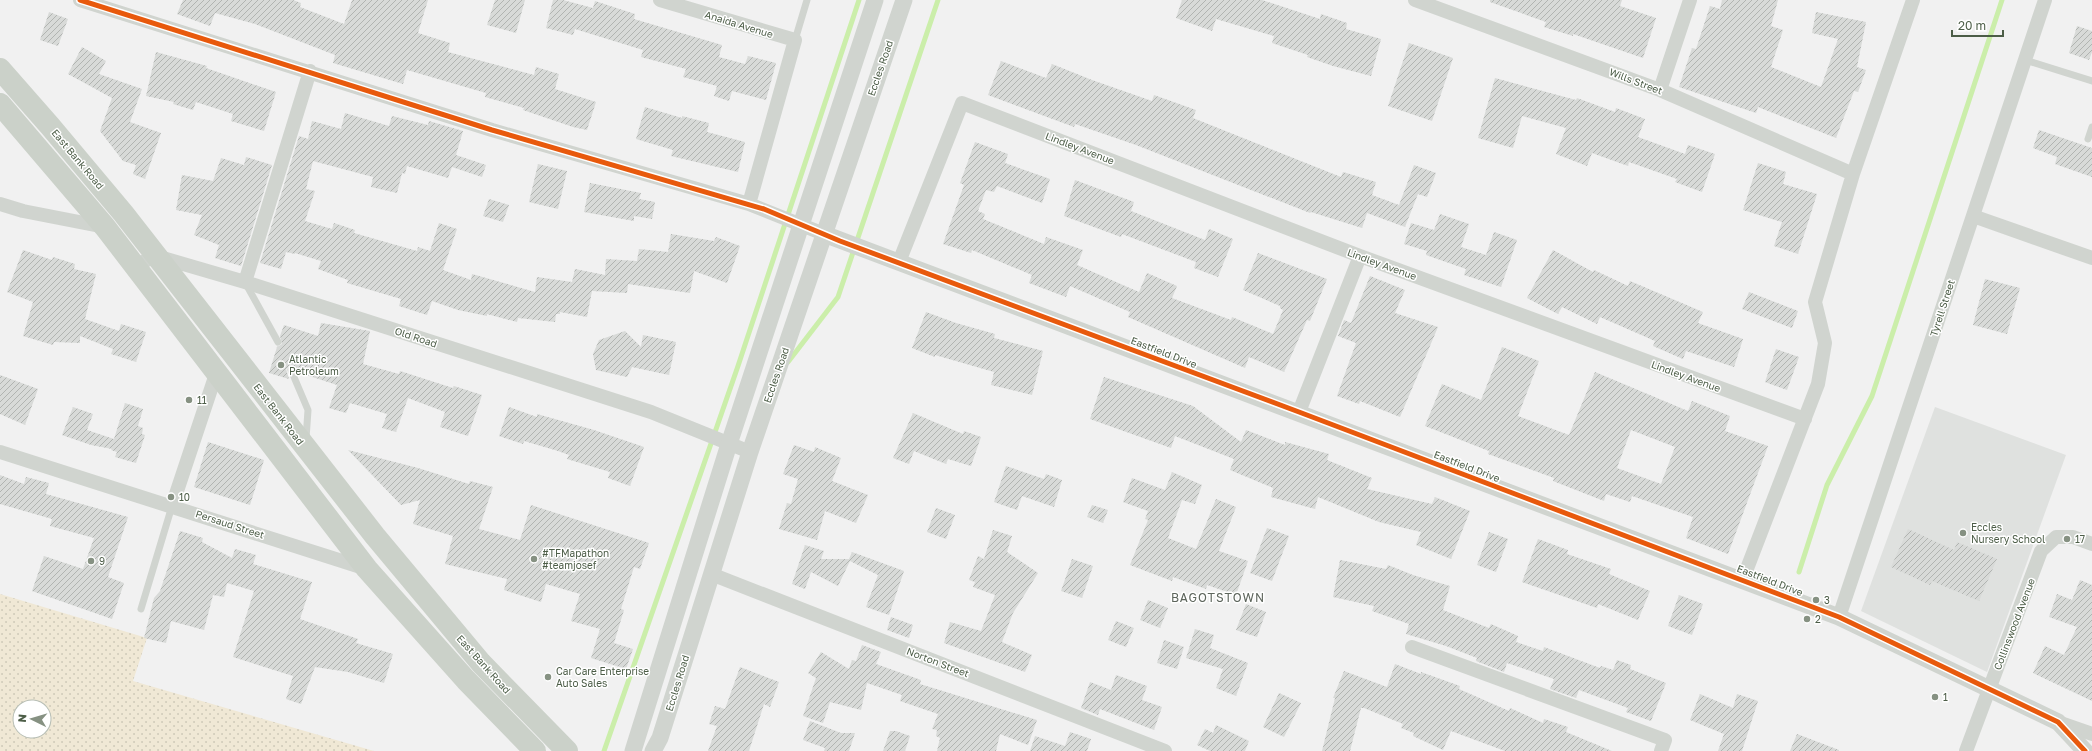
<svg xmlns="http://www.w3.org/2000/svg" width="2092" height="751" font-family="'Golos Text',sans-serif">
	<defs>
		<pattern id="park-dots" width="8" height="8" patternUnits="userSpaceOnUse"><rect width="8" height="8" fill="#f0e8d5"/><path d="M2 2h.1M6 6h.1" fill="none" stroke="#cfc9b8" stroke-width="1.8" stroke-linecap="round"/></pattern>
		<pattern id="building-hatch" width="6" height="6" patternUnits="userSpaceOnUse"><rect width="6" height="6" fill="#d8dad8"/><path d="M-1 1l2-2M0 6l6-6M5 7l2-2" fill="none" stroke="#b1b4b1"/></pattern>
	</defs>
	<rect width="100%" height="100%" fill="#f1f1f1"/>
	<!-- education -->
	<path fill="#dfe1df" d="M1935 407 2066 455 1987 672 1861 611Z"/>
	<!-- park -->
	<path fill="url(#park-dots)" fill-rule="evenodd" d="M0 594 147 638 133 681 374 751H0ZM20 707H44V731H20Z"/>
	<g fill="none" stroke-linecap="round" stroke-linejoin="round">
		<!-- stream -->
		<path stroke="#cbeeaa" stroke-width="5" d="M788 362 838 297 938 0
			M1799 572 1827 485 1872 396 2002 0
			M604 751 738 366 859 0"/>
	</g>
	<!-- building -->
	<path fill="url(#building-hatch)" fill-rule="evenodd" d="M183 0H293L301 3 300 7 344 24 352 0H428L418 33 450 43 448 52 534 75 536 67 559 74 555 89 596 102 587 130 573 127 523 110 524 108 485 97 486 93 407 70 403 84 333 63 335 55 255 24 215 13 210 26 177 14Z
		M495 0H525L516 33 487 25Z
		M553 0H563L593 8 595 1 635 14 634 19 722 45 719 57 745 64 748 56 776 63 766 100 732 91 729 101 714 96 717 86 683 77 686 69 641 57 643 50 575 29 573 35 546 28Z
		M1182 0H1262L1320 19 1321 14 1347 23 1346 29 1381 39 1371 76 1333 66 1307 57 1308 55 1272 43 1274 36 1216 19 1212 31 1176 18Z
		M1490 0H1622L1620 6 1656 18 1643 58 1573 34V36L1544 27 1546 22 1490 2Z
		M1722 0H1778L1771 26 1783 30 1771 67 1821 87 1838 39 1812 33 1816 12 1866 22 1857 67 1866 70 1858 92 1854 91 1836 138 1758 107 1756 113 1679 87 1692 48 1696 49 1710 6 1720 9Z
		M49 12 68 19 58 46 40 40Z
		M2077 26 2092 31V52L2089 60 2069 53Z
		M1409 43 1453 58 1432 121 1388 106Z
		M82 47 106 61 99 74 142 89 130 122 161 133 145 179 133 174 136 165 123 161 100 131 112 98 68 74Z
		M156 52 207 66 206 68 276 92 264 131 231 121 233 114 196 102 193 110 173 104 174 102 146 96Z
		M1001 61 1046 78 1052 64 1092 80 1152 101 1154 95 1196 110 1193 118 1233 134 1341 177 1343 172 1376 182 1372 195 1399 205 1414 165 1436 173 1427 197 1418 194 1405 227 1367 213 1362 228 1311 212 1310 213 1136 145 1075 124 1074 127 988 95Z
		M1495 78 1576 100 1577 98 1615 112 1616 108 1645 119 1638 137 1685 154 1688 145 1715 154 1702 192 1675 182 1677 179 1629 162 1628 166 1592 153 1587 166 1556 154 1566 128 1522 116 1513 148 1478 138Z
		M645 107 682 118V116L709 123 707 132 745 142 738 172 671 156 673 150 636 139Z
		M345 113 389 126 392 116 428 125 429 121 463 131 456 155 486 165 482 177 452 167 448 178 407 166 405 174 402 173 397 193 371 187 373 177 313 161 306 189 315 191 305 221 332 229 334 223 355 230 354 233 417 251 418 247 430 251 439 223 457 229 443 270 471 280 472 274 535 292 537 277 572 282 575 269 605 275 606 259 637 261 639 249 668 252 671 234 714 241 716 237 740 246 727 283 694 271 690 293 628 284 627 293 592 291 587 317 560 312V314H556L555 322 518 318 517 322 487 314V316L458 310 432 301 427 315 399 306 401 299 347 283 348 280 318 269 321 261 295 253V254L286 252 281 269 260 263 299 136 308 139 312 121 341 129Z
		M2039 130 2092 148V177L2055 164 2057 157 2033 148Z
		M975 142 1008 154 1005 163 1050 179 1042 203 997 186 994 192 986 190 978 211 985 214 983 219 1044 244 1046 237 1083 250 1077 265 1139 292 1147 273 1177 286 1172 298 1231 320 1232 317 1273 334 1283 310 1280 308V306L1243 290 1258 253 1327 279 1310 321 1307 320 1284 372 1249 357 1245 368 1128 317 1130 312 1070 286 1066 297 1029 283 1032 275 972 250 971 253 943 244 964 185 960 183Z
		M246 157 272 165 241 266 215 258 219 245 194 235 202 215 176 210 182 175 213 181 221 158 244 165Z
		M1758 163 1786 172 1783 184 1817 194 1798 254 1774 246 1782 222 1743 210Z
		M538 164 567 171 558 209 529 202Z
		M1075 180 1134 202 1131 211 1205 240 1209 229 1233 239 1218 277 1194 268 1196 262 1122 234 1121 237 1064 216Z
		M590 183 641 193 639 199 655 202 652 219 634 216V221L584 212Z
		M489 199 509 205 503 222 483 216Z
		M1440 214 1469 224 1461 247 1486 255 1494 232 1517 240 1501 287 1464 275 1466 269 1426 255 1427 251 1404 244 1411 223 1434 230Z
		M23 250 52 260 53 257 75 264 74 269 96 274 85 319 119 331 121 324 146 332 136 362 111 354 113 349 80 336V343L54 342 53 345 23 336 33 302 7 292Z
		M1553 250 1593 272 1594 270 1628 286 1630 281 1703 312 1698 323 1743 339 1734 367 1686 351 1683 359 1653 346 1655 341 1600 317 1597 324 1562 307 1558 314 1527 298Z
		M1370 276 1405 290 1395 313 1438 327 1400 417 1360 401 1359 404 1337 396 1356 343 1338 336 1344 320 1351 323Z
		M1985 279 2020 288 2007 334 1973 325Z
		M1749 292 1798 311 1792 328 1742 309Z
		M926 312 956 323 995 334 994 338 1043 351 1032 395 991 385 994 372 935 355V357L912 348Z
		M321 323 370 331 363 364 399 374 400 371 453 388 454 386 482 395 468 436 440 427 445 412 408 398 396 432 382 428 387 414 350 403 346 413 329 408 337 385 297 372 292 365 286 369 289 379 269 373 277 347 282 344 280 336 284 325 318 336Z
		M625 331 641 347 643 335 676 342 669 375 632 367 627 377 596 370 593 354 599 340Z
		M1502 347 1539 361 1518 416 1569 435 1595 372 1688 411 1692 401 1730 416 1725 431 1768 446 1728 554 1686 538 1693 517 1632 496 1630 502 1606 494 1604 501 1553 481 1554 478 1488 454 1489 451 1425 426 1442 384 1481 400ZM1631 430 1675 447 1661 484 1617 468Z
		M1776 349 1799 357 1787 390 1765 382Z
		M0 375 38 389 25 425 0 414Z
		M1104 377 1193 406 1241 442 1246 430 1285 445V442L1329 454 1327 460 1372 478 1367 489 1432 504 1435 497 1470 511 1451 559 1416 545 1421 532 1379 522 1318 497 1315 509 1271 497 1273 488 1230 470 1234 459 1175 436 1171 448 1090 419Z
		M125 403 143 409 138 426 143 428 142 434 145 435 136 463 115 457 117 452 111 450 112 449 91 445 62 435 73 407 93 414 87 430 114 439Z
		M509 407 537 417V414L594 430 644 447 630 486 608 478 610 472 567 459 569 455 558 451 524 441 523 444 499 436Z
		M913 413 963 434 964 431 981 437 971 466 948 459 946 464 914 451 909 464 893 458Z
		M208 442 264 460 250 505 194 487Z
		M794 445 814 452 815 447 841 458 832 481 868 495 856 523 825 511 817 540 779 529 787 503 791 504 798 479 783 474Z
		M348 450 418 468 469 484 470 481 493 487 479 529 520 540 531 505 649 543 640 569 634 567 621 609 624 610 614 643 633 649 626 669 591 658 600 629 571 621 580 594 546 584 541 602 504 590 507 579 445 564 453 536 413 524 420 500 401 505Z
		M1006 466 1044 479 1046 474 1062 480 1054 507 1022 496 1017 510 994 502Z
		M1172 472 1202 485 1195 504 1182 500 1168 538 1196 549 1216 499 1236 507 1219 551 1248 561 1236 595 1207 585 1206 589 1173 577 1172 581 1130 565 1148 520 1145 519 1148 511 1123 502 1132 478 1165 490Z
		M0 475 24 484 26 477 49 483 46 494 128 517 108 577 124 583 112 619 32 591 44 556 83 569 94 538 50 526 52 519 0 504Z
		M1092 505 1108 510 1103 523 1087 517Z
		M936 508 955 515 946 539 927 532Z
		M1267 528 1289 536 1272 581 1250 573Z
		M1908 529 1954 550 1957 542 1997 559 1979 601 1932 581 1930 585 1891 567Z
		M993 530 1012 536 1007 552 1038 573 1013 613 1002 642 1032 655 1025 672 944 643 950 622 981 631 995 595 973 587 975 582 969 580 978 556 984 559Z
		M180 531 203 538 202 542 232 558 235 549 256 555 253 564 312 582 300 619 358 639 356 643 393 654 384 683 348 672 315 667 301 704 286 699 293 676 233 657 254 591 227 583 224 597 213 595 204 630 171 621 166 643 144 638 154 598 160 591Z
		M1489 532 1508 539 1496 572 1477 565Z
		M1538 539 1568 550 1567 554 1611 569 1609 574 1650 591 1638 620 1598 604 1597 608 1522 582Z
		M805 545 824 551 821 559H849L852 552 904 571 889 615 866 607 878 575 850 561 838 586 811 572 805 589 792 584Z
		M1072 559 1093 566 1082 598 1061 591Z
		M1340 560 1386 569 1388 565 1413 575 1450 586 1443 610 1489 628 1491 624 1518 636 1516 642 1543 651 1544 647 1600 668 1601 666 1613 670 1617 660 1631 665 1630 669 1666 683 1651 721 1626 712 1628 708 1579 690 1576 698 1550 689 1554 679 1507 663 1504 672 1476 661 1477 658 1446 646 1406 634 1409 624 1372 611 1374 606 1333 597Z
		M2080 580 2092 585V701L2033 673 2045 646 2064 655 2077 627 2049 617 2057 594 2072 600Z
		M1679 595 1703 604 1692 635 1668 626Z
		M1148 600 1168 608 1160 628 1140 620Z
		M1246 604 1266 612 1257 637 1236 630Z
		M891 617 913 625 909 638 887 630Z
		M1116 621 1134 628 1126 647 1108 640Z
		M1195 629 1214 635 1210 648 1248 663 1236 696 1216 688 1223 669 1186 658Z
		M1164 640 1184 647 1177 669 1157 663Z
		M862 645 881 652 876 664 921 680 920 684 1037 720 1028 745 1000 734 996 751H937L940 738 936 736 937 730 932 729 938 714 900 701 902 695 867 683 861 710 830 702 823 723 803 716 816 678 808 673 821 652 849 669 852 660 856 661Z
		M1395 664 1421 674V672L1460 686 1459 689 1509 711 1510 708 1543 723 1544 719 1568 727 1566 732 1612 751H1505L1451 731 1443 750 1413 736 1414 733 1401 728 1403 724 1364 708H1361L1350 751H1322L1335 698H1333L1344 671 1387 687Z
		M740 667 779 682 770 707 764 704 749 751H708L717 726 709 724 715 706 725 709Z
		M1116 675 1147 686 1142 700 1162 707 1154 730 1100 709 1098 715 1081 708 1090 682 1111 690Z
		M1279 693 1301 703 1284 737 1263 727Z
		M1700 694 1733 708 1737 694 1758 701 1742 751H1718L1724 734 1690 720Z
		M810 721 841 733H855L849 751H824L825 748 803 740Z
		M1216 725 1249 741 1245 751H1210L1197 745 1205 729 1213 733Z
		M890 731H896L910 736 905 751H883Z
		M1070 732 1091 739 1087 751H1030L1035 736 1065 746Z
		M1797 734 1839 750V751H1790Z"/>
	<g fill="none" stroke-linecap="round" stroke-linejoin="round">
		<!-- service -->
		<path stroke="#d0d4cf" stroke-width="7" d="M795 40 807 0
			M2025 60 2092 81
			M2088 139 2092 127
			M246 284 278 342
			M291 370 308 410 306 439
			M141 609 172 506"/>
		<!-- minor -->
		<path stroke="#d0d4cf" stroke-width="14" d="M80 0 492 130 749 204 824 234
			M660 0 795 40 749 204
			M1415 0 1660 90 1853 174
			M1660 90 1690 0
			M0 204 23 211 105 227
			M1973 216 2092 258
			M899 262 962 103 1360 256 1805 419
			M134 266 156 256 245 282 651 412 750 452
			M245 282 310 71
			M1299 412 1360 256
			M0 452 367 569
			M172 506 216 374
			M711 574 1165 751
			M1743 579 1818 384 1825 343 1815 302 1853 174 1913 0
			M1839 617 2045 0
			M1412 647 1665 740 1661 751
			M2058 722 2092 734
			M1966 751 2041 551 2056 537H2073L2092 544"/>
		<!-- tertiary -->
		<path stroke="#d0d4cf" stroke-width="17" d="M824 234 1839 617 2058 722 2085 751
			M633 751 729 444 875 0
			M653 751 660 738 750 452 904 0"/>
		<!-- primary -->
		<path stroke="#cbd1c9" stroke-width="22" d="M0 69 50 126 123 213 375 536 481 663 567 751
			M0 104 105 227 367 569 466 680 535 751"/>
		<defs>
			<path id="cycleway" d="M80 0 492 130 764 209 840 241 1299 412 1839 617 2058 722 2085 751"/>
		</defs>
		<!-- cycleway casing -->
		<use href="#cycleway" stroke="#fff" stroke-width="8"/>
		<!-- cycleway -->
		<use href="#cycleway" stroke="#e8590c" stroke-width="5"/>
	</g>
	<!-- markers -->
	<g fill="#869182" stroke="#fff" stroke-width="1.5">
		<circle cx="281" cy="365" r="4"/>
		<circle cx="189" cy="400" r="4"/>
		<circle cx="171" cy="497" r="4"/>
		<circle cx="1963" cy="533" r="4"/>
		<circle cx="2067" cy="539" r="4"/>
		<circle cx="534" cy="559" r="4"/>
		<circle cx="91" cy="561" r="4"/>
		<circle cx="1816" cy="600" r="4"/>
		<circle cx="1807" cy="619" r="4"/>
		<circle cx="548" cy="677" r="4"/>
		<circle cx="1935" cy="697" r="4"/>
	</g>
	<g text-anchor="middle" dominant-baseline="central" stroke-width="3" stroke-linejoin="round" paint-order="stroke">
		<!-- street labels -->
		<g font-size="10" fill="#4c5d47" stroke="#fff">
			<text transform="translate(739 24) rotate(17)">Anaida Avenue</text>
			<text transform="translate(880 68) rotate(-71)">Eccles Road</text>
			<text transform="translate(1636 81) rotate(21)">Wills Street</text>
			<text transform="translate(1080 148) rotate(21)">Lindley Avenue</text>
			<text transform="translate(78 159) rotate(50)">East Bank Road</text>
			<text transform="translate(1382 264) rotate(20)">Lindley Avenue</text>
			<text transform="translate(1942 308) rotate(-72)">Tyrell Street</text>
			<text transform="translate(416 337) rotate(18)">Old Road</text>
			<text transform="translate(1164 352) rotate(21)">Eastfield Drive</text>
			<text transform="translate(776 375) rotate(-71)">Eccles Road</text>
			<text transform="translate(1686 376) rotate(20)">Lindley Avenue</text>
			<text transform="translate(279 414) rotate(52)">East Bank Road</text>
			<text transform="translate(1467 466) rotate(21)">Eastfield Drive</text>
			<text transform="translate(230 524) rotate(18)">Persaud Street</text>
			<text transform="translate(1770 580) rotate(21)">Eastfield Drive</text>
			<text transform="translate(2014 624) rotate(-69)">Collinswood Avenue</text>
			<text transform="translate(938 662) rotate(21)">Norton Street</text>
			<text transform="translate(484 664) rotate(48)">East Bank Road</text>
			<text transform="translate(677 683) rotate(-73)">Eccles Road</text>
		</g>
		<!-- poi labels -->
		<g font-size="10" fill="#4c5d47" stroke="#fff" text-anchor="start">
			<text x="289" y="359">Atlantic<tspan x="289" dy="12">Petroleum</tspan></text>
			<text x="197" y="400">11</text>
			<text x="179" y="497">10</text>
			<text x="1971" y="527">Eccles<tspan x="1971" dy="12">Nursery School</tspan></text>
			<text x="2075" y="539">17</text>
			<text x="542" y="553">#TFMapathon<tspan x="542" dy="12">#teamjosef</tspan></text>
			<text x="99" y="561">9</text>
			<text x="1824" y="600">3</text>
			<text x="1815" y="619">2</text>
			<text x="556" y="671">Car Care Enterprise<tspan x="556" dy="12">Auto Sales</tspan></text>
			<text x="1943" y="697">1</text>
		</g>
		<!-- quarter labels -->
		<g font-size="12" letter-spacing="1" fill="#5d655c" stroke="#fff">
			<text x="1218" y="597">BAGOTSTOWN</text>
		</g>
	</g>
	<!-- north arrow -->
	<g transform="translate(32 719) rotate(275)"><circle r="19" fill="#ffffff" stroke="#b7beb5"/>
	<path d="M0-3L7 15L0 10L-7 15Z" fill="#869182"/>
	<text y="-6" font-size="11" font-weight="bold" text-anchor="middle" fill="#4c5d47">N</text>
	</g>
	<!-- scale -->
	<path d="M1952 30v6h51v-6" fill="none" stroke="#4c5d47" stroke-width="2"/>
	<text x="1958" y="30" font-size="12" fill="#4c5d47" stroke="#ffffff" stroke-width="3" paint-order="stroke">20 m</text>
</svg>
